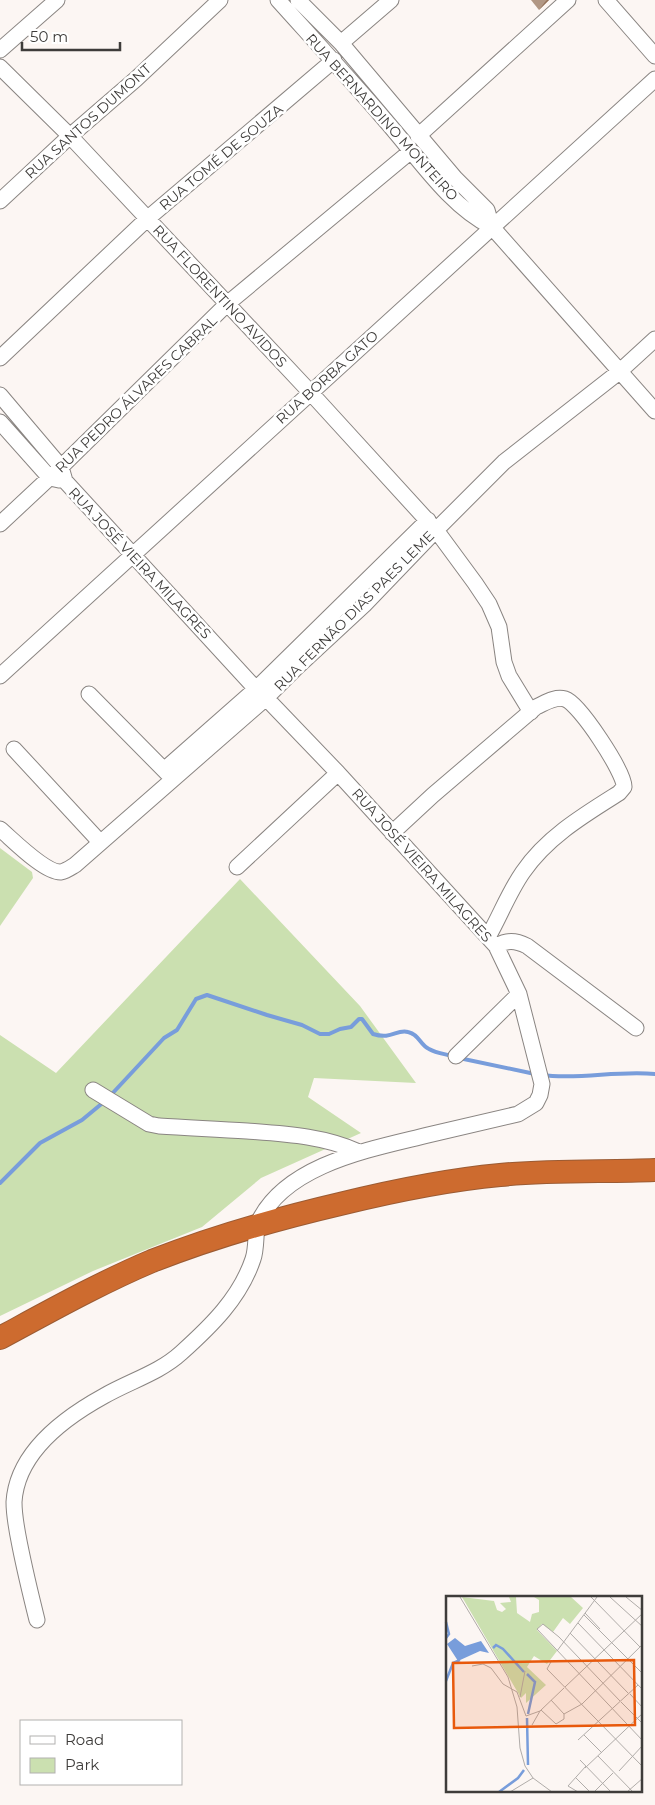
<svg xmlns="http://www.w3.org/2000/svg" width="655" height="1805" font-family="Montserrat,sans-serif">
	<rect width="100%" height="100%" fill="#fcf6f3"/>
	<!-- green -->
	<path fill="#cbe0b0" d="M0 848 32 872 33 878 0 926Z
		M240 879 360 1006 416 1083 314 1078 308 1097 361 1133 261 1178 202 1227 93 1271 0 1316V1035L56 1073Z"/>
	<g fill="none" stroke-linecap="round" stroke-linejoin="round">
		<!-- stream -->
		<path stroke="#789ddb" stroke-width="4" d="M459 1058 535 1074
			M542 1075C580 1080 618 1070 655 1074
			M110 1096 164 1038 177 1030 196 999 207 995 267 1015 302 1025 320 1034H329L340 1029 351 1027 359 1019H362L373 1034C392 1040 396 1029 408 1032 419 1034 420 1045 429 1049 436 1053 445 1054 452 1056
			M0 1183 40 1143 82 1120 105 1101"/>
		<defs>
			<path id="minor" d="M278 0C314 40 350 79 385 120 417 156 449 206 492 227L655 411
				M298 0 341 43 455 178 487 210 492 227
				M606 0 655 56
				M341 43 391 0
				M0 50 57 0
				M0 67 70 136 310 392 436 530 475 583 489 604 499 627 504 662 509 676 531 712
				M418 136 568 0
				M0 201 70 136 136 79 220 0
				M0 358 147 219 334 60
				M0 395 61 467 65 481 256 689
				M0 422 50 478 59 480
				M0 524 61 467 227 304 411 151
				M0 676 655 79
				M89 694 171 777
				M14 749 100 842
				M164 770 256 689 428 520
				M0 829C13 840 45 873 61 872 66 871 70 868 75 865L266 698 296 668 364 605 436 530 504 462 619 372 655 339
				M392 833 433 795 536 707C545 703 555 696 565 699 579 703 625 773 624 787L619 793C584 815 547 837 523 872 509 892 500 916 488 937
				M237 867 338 773
				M496 946C507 940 515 940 527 946L636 1028
				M456 1056 519 994
				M93 1090 149 1124 159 1126C189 1128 218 1129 247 1131 286 1134 324 1136 359 1152
				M37 1620C31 1596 25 1571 20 1546 17 1531 14 1517 14 1502 17 1453 64 1418 104 1396 130 1381 159 1373 181 1353 211 1326 240 1298 253 1259 257 1248 255 1231 258 1223 285 1164 372 1149 428 1135 458 1128 488 1121 518 1114L536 1103 540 1095 542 1084 519 994 496 946 338 773 266 698"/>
			<path id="highway" d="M0 1338C50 1311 100 1283 152 1261 213 1237 276 1219 340 1204 393 1191 446 1180 500 1175 551 1170 604 1172 655 1170"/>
		</defs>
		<!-- minor casing -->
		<use href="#minor" stroke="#8a8582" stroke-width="17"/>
		<!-- highway casing -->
		<use href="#highway" stroke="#9b5b33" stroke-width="24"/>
		<!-- minor -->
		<use href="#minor" stroke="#fff" stroke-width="15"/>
		<!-- highway -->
		<use href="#highway" stroke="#cd6b2f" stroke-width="22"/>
	</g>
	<!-- wall -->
	<path fill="#b19784" d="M531 0H549L539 10Z"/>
	<!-- shaded-wall -->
	<path fill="#937158" d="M547 0H549L539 10 545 2Z"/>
	<g text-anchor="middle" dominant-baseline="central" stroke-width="5" stroke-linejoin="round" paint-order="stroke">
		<!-- street labels -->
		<g font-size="14" fill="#3e3c3a" stroke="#fff">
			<text transform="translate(382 117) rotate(48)">RUA BERNARDINO MONTEIRO</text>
			<text transform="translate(88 121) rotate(-42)">RUA SANTOS DUMONT</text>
			<text transform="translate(221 157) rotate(-40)">RUA TOMÉ DE SOUZA</text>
			<text transform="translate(220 296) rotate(47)">RUA FLORENTINO AVIDOS</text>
			<text transform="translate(327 377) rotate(-42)">RUA BORBA GATO</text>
			<text transform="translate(136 394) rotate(-44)">RUA PEDRO ÁLVARES CABRAL</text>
			<text transform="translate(140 563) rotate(47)">RUA JOSÉ VIEIRA MILAGRES</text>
			<text transform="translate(354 611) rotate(-45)">RUA FERNÃO DIAS PAES LEME</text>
			<text transform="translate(422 865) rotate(48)">RUA JOSÉ VIEIRA MILAGRES</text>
		</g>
	</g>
	<!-- overview -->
	<g transform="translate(446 1596)">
		<rect width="196" height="196" fill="#fcf6f3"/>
		<path d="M16 1 48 5 51 14 56 16 60 13 54 7 65 6 63 1H70L71 17 84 26 86 18 93 16V4L88 1H125L137 12 124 28 117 22 107 36 96 28 91 34 111 55 101 68 88 60 81 71 100 89 80 107V97L75 102Z" fill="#cbe0b0"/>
		<path d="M9 42 19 50 35 45 43 57 34 55 12 65 1 48Z" fill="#789ddb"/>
		<path fill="none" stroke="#789ddb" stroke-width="2.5" d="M0 26 3 38 0 42M47 52 50 49 57 53 78 76M81 78 89 86 82 118M0 85 7 67 14 64M81 122 82 169M53 196 72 182 78 174"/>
		<path fill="none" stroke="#b0aca9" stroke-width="1" d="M14 1 62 81 71 111 74 152 79 170 87 182 106 196M145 1 194 51M164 1 197 31M180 1 197 15M139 17 154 33M138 19 197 78M132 27 197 94M124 37 182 97M111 55 151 1M106 64 101 73 197 171M26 70 37 68 45 72 57 88 71 96 80 120 94 115 118 92M119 91 197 17M184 98 197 112M74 101 79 75M105 104 118 118M174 105 113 41 97 28 91 33 197 145M175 106 197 128M95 114 110 128 118 123V118M118 118 136 108 197 48M86 129 94 115M138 139 156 157M132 144 192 89M152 160 187 196M134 164 165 196M139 172 197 117M173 175 197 149M130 182 144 196M64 196 87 182M132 196 122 190 140 170M148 196 167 177M181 196 197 182"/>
		<path fill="#e8590c" fill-opacity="0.15" stroke="#e8590c" stroke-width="2.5" d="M188 64 189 129 8 132 7 67Z"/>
		<rect width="196" height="196" fill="none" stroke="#3e3c3a" stroke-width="2.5"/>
	</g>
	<!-- legend -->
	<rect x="20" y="1720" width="162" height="65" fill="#ffffff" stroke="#b2b1b0"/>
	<rect x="30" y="1736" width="25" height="8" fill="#ffffff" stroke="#b2b1b0"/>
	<text x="65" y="1745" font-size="15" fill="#3e3c3a">Road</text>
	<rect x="30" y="1758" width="25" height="15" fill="#cbe0b0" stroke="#b2b1b0"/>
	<text x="65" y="1770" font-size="15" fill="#3e3c3a">Park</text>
	<!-- scale -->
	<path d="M22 42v8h98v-8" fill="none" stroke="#3e3c3a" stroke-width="2.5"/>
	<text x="30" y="42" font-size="15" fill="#3e3c3a" stroke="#ffffff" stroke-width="4" paint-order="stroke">50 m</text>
</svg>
